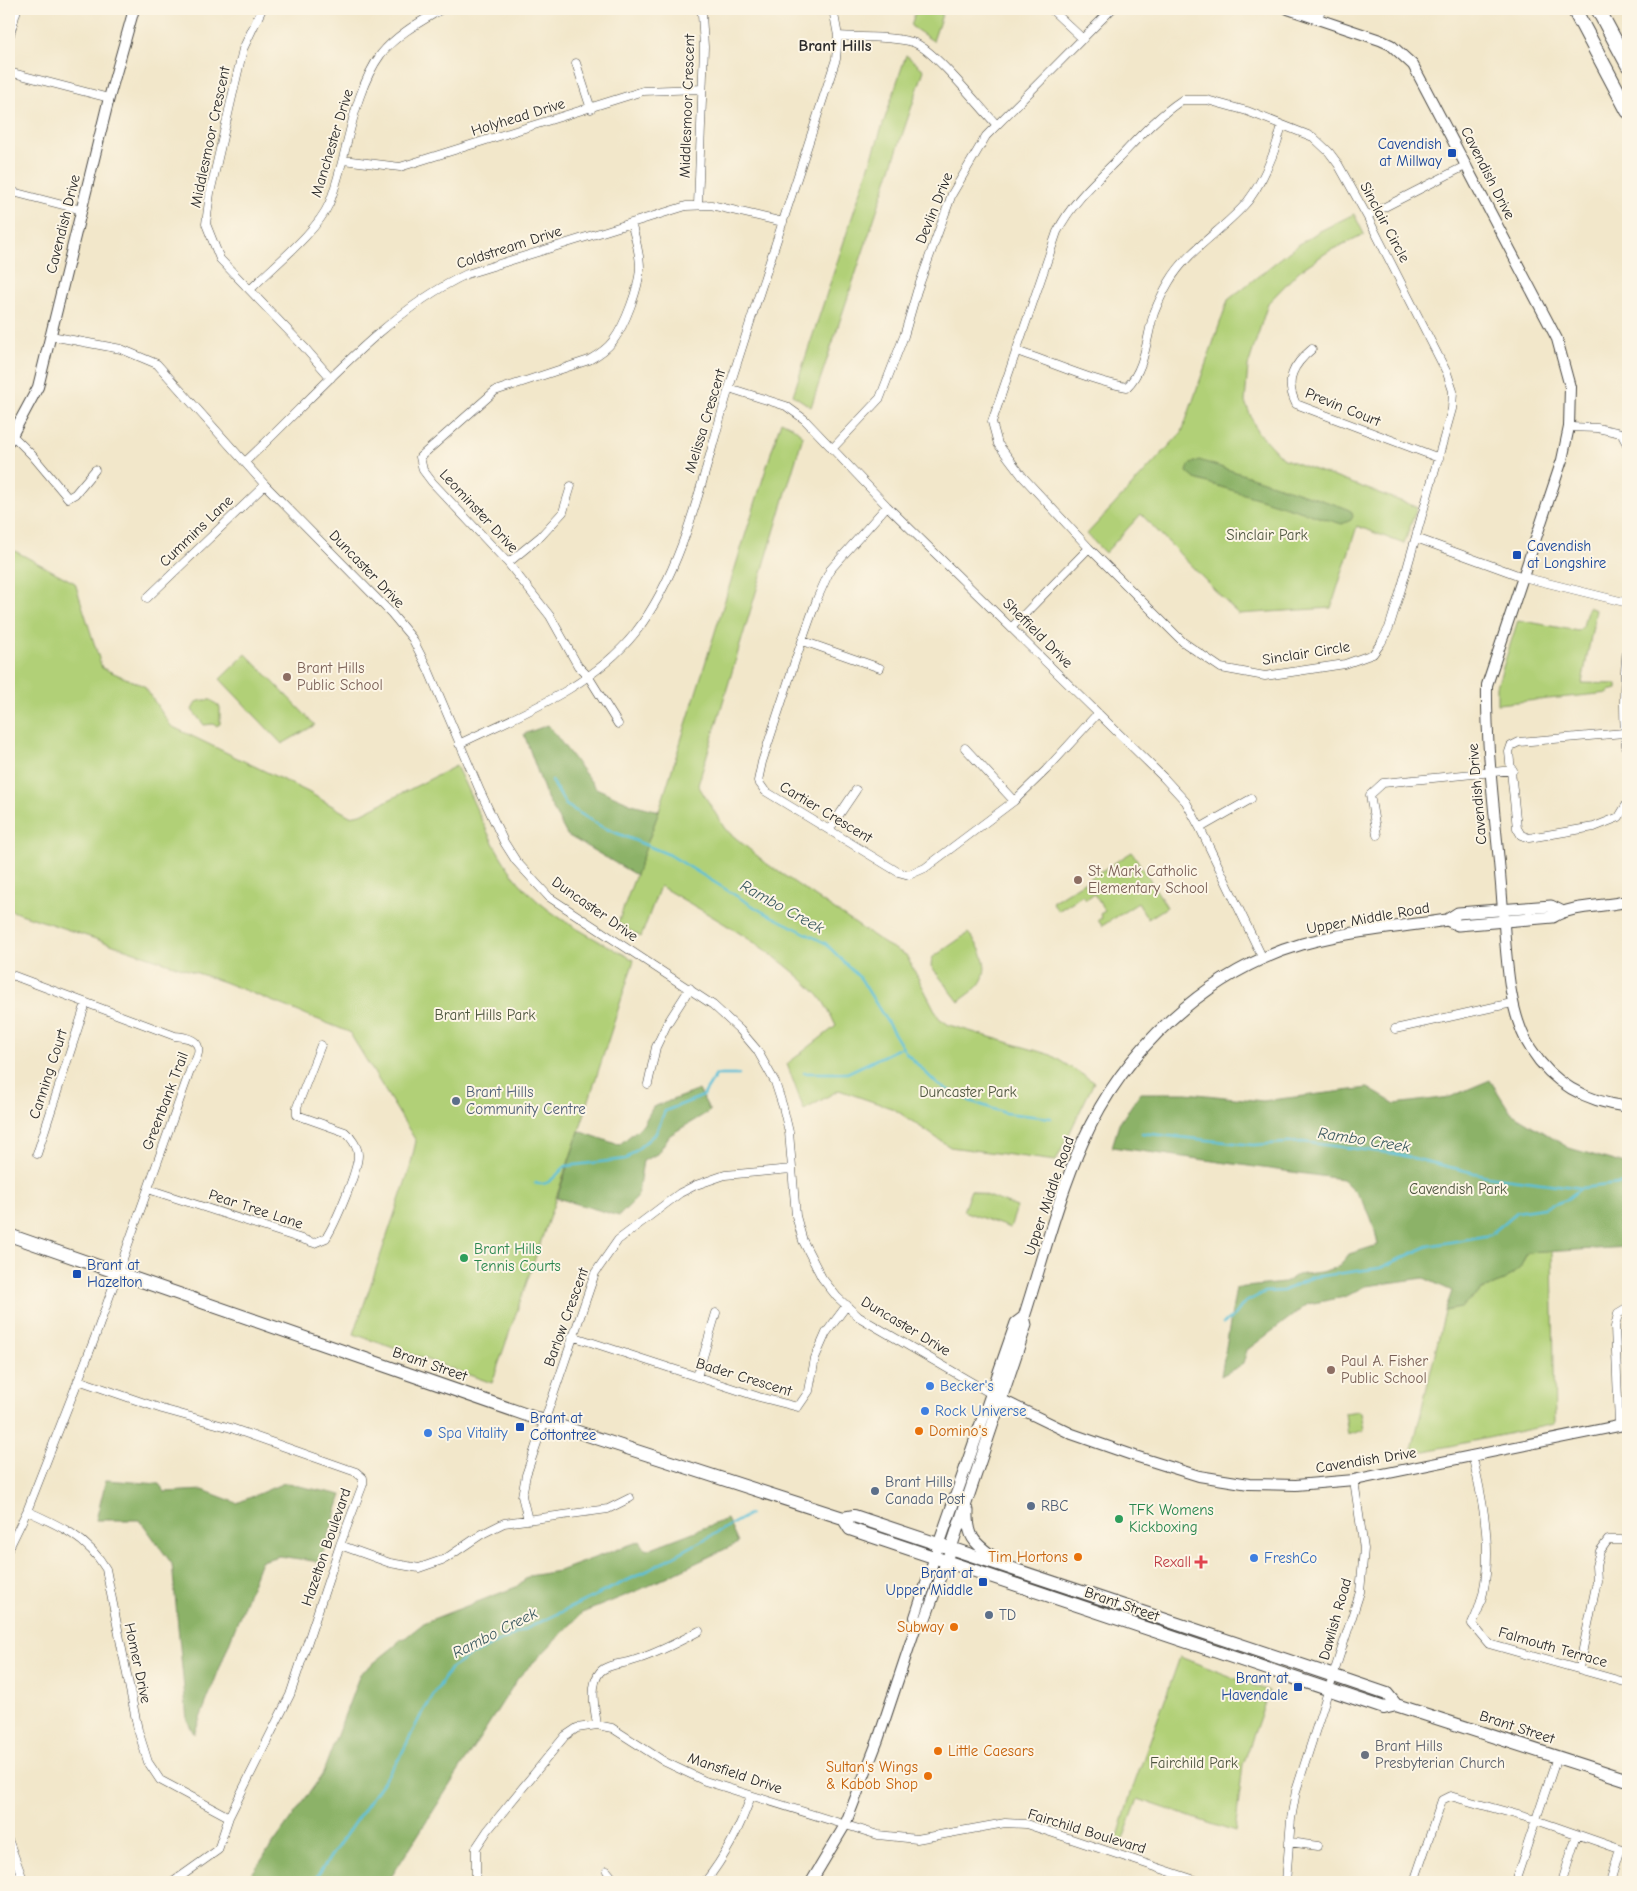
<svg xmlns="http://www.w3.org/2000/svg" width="1637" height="1891" font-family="'Comic Neue',sans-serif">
	<rect width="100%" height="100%" fill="#fcf5e5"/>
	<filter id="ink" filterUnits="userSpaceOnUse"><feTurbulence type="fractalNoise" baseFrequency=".02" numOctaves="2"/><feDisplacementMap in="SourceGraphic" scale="10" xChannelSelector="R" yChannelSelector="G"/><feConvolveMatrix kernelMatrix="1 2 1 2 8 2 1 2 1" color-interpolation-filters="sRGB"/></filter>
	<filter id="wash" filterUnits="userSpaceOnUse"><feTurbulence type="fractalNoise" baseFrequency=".0096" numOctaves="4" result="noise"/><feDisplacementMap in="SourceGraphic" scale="20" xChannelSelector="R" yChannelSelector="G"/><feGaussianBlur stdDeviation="1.12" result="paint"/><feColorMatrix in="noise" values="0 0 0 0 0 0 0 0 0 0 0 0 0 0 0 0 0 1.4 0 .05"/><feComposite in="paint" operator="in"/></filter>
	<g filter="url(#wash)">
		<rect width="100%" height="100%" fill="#f2e7ca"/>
		<!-- green -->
		<path fill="#b1d077" stroke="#6e7e51" d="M916 9H944L933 41 911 26Z
			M906 55 924 70 811 407 793 395Z
			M1354 214 1364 234 1329 251 1299 271 1268 303 1248 366 1245 402 1257 431 1282 458 1417 507 1404 544 1357 526 1331 608 1238 614 1141 514 1105 553 1087 534 1182 432 1228 300 1295 247 1318 232Z
			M781 421 793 427 803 436 698 785 725 829 767 864 885 944 906 955 939 1018 949 1025 1051 1055 1094 1082 1056 1161 950 1147 894 1109 839 1090 804 1110 787 1064 836 1026C831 1016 826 1004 819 996 778 951 712 917 660 886L641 937 618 923 659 811Z
			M15 551 75 583 102 668 144 686 171 726 308 792 350 816 361 814 456 766C477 807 494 856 525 889 554 920 598 940 634 960L579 1131 492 1383 354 1334 410 1168 416 1141 349 1032 224 982 9 910V554Z
			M1588 607 1596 610 1582 683 1617 684V689L1609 691V693L1497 704V686L1518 620 1578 631 1583 626Z
			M246 654 315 725 282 744 220 679Z
			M204 700H211L220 707V724L216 726 213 724 204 725 192 710 196 702Z
			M1132 852 1167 907 1148 919 1138 903 1102 926 1098 920 1102 918 1100 914 1105 911 1094 894 1086 899 1083 895 1058 911 1052 902Z
			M968 933C982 948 994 972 975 989 970 994 964 997 959 1002L931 966 932 958Z
			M971 1190 1017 1207 1010 1228 963 1211Z
			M1552 1251 1555 1424 1411 1454 1445 1311C1467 1306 1466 1300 1483 1290 1506 1277 1515 1280 1527 1253Z
			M1358 1411 1361 1412 1364 1430 1348 1435 1345 1413Z
			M1180 1657 1269 1691 1243 1765 1235 1832 1138 1799 1122 1842 1117 1840 1130 1796Z"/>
		<!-- forest -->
		<path fill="#8cb268" stroke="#5c6e4a" d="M1199 460 1343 507 1351 511 1353 516 1351 520 1342 524 1195 479 1187 472 1189 465Z
			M548 725 596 788 632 804 659 811 636 875 567 835 547 798 524 734Z
			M1490 1080 1511 1113 1569 1148 1628 1165V1247L1527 1253 1520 1268 1505 1280 1482 1290 1461 1308 1445 1311 1452 1291 1424 1278 1366 1286 1345 1297 1308 1304 1247 1350 1243 1364 1221 1376 1236 1288 1284 1283 1297 1275 1321 1272 1340 1266 1349 1254 1378 1245C1372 1213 1365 1200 1342 1179L1112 1147 1119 1124 1140 1093H1187L1263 1101 1368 1088 1395 1104 1450 1097Z
			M699 1090 710 1111 670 1135 657 1154 643 1161 637 1198 619 1216 557 1198 579 1131 619 1145 643 1125 653 1107Z
			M106 1480 159 1484 165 1492 203 1490 237 1503 284 1483 342 1495 320 1562 279 1556 261 1561 194 1734 187 1720 172 1564 140 1520H96Z
			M727 1519 738 1543 639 1590 582 1613 518 1678 388 1882H246L322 1775 360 1674 396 1645 400 1639 405 1638 425 1622 516 1587 529 1576 559 1571 640 1541 646 1550Z"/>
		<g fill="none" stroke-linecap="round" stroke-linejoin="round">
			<!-- stream -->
			<path stroke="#5ac0d8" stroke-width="2.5" d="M552 781 566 805 602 827 670 855 761 911 825 943 861 979 906 1053 937 1084 970 1101 1005 1113 1051 1118
				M804 1073H847L902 1047
				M1142 1133 1253 1145 1303 1142 1396 1154 1487 1176 1581 1188 1628 1183
				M535 1183C549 1188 555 1175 566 1166L626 1159 656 1133 665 1111 703 1096 716 1075H739
				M1223 1324 1235 1315 1244 1303 1265 1292 1283 1291 1313 1277 1380 1268 1428 1246 1490 1235 1517 1212 1543 1208 1566 1200 1581 1188
				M313 1882 400 1757 420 1717 450 1669 471 1655 649 1570 750 1514"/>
		</g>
	</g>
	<g filter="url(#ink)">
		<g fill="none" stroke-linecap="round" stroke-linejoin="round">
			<defs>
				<path id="minor" d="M262 9 243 49 210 193 206 224 220 259 304 347 331 378
					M1051 9 1083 39
					M1318 19 1321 9
					M838 36C859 38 897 36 915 43 936 52 978 105 996 124
					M9 38 17 9
					M576 63 591 109
					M9 72 109 98
					M1182 100H1207L1247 111 1313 137 1329 152 1338 164 1367 216 1447 373 1453 391 1452 409 1402 586 1389 628 1381 643 1373 654 1345 664 1265 676 1221 668 1183 642 1089 548 1023 477 998 444 992 422 1057 232C1072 202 1096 181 1119 158 1139 137 1158 116 1182 100Z
					M343 160 400 167 643 91 701 89
					M9 191 82 210
					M698 205 704 47 702 14 700 9
					M1367 216 1467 165
					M250 290C273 266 316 233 329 204 348 157 351 95 381 54 397 34 420 22 442 9
					M51 336 121 349 157 364 265 485 391 613 412 638 428 669 480 791 504 842 516 861 549 897 713 1005 740 1030 757 1050 775 1082 783 1107 789 1132 796 1216 803 1241 822 1278 837 1297 859 1317 995 1396
					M1312 349C1293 365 1284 380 1296 404L1439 458
					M1016 351C1051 362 1091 381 1127 387 1146 368 1146 338 1154 313 1158 303 1163 292 1169 282 1188 249 1224 230 1248 201 1265 178 1275 153 1282 125
					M729 388 786 406 804 419 887 506 1163 777 1186 802 1200 828 1263 959
					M1569 427 1597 428 1621 433 1628 446
					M10 433 32 455 68 498 75 494 95 470
					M832 449 880 398 904 336 917 291 952 194 986 136 1112 9
					M245 462C313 399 383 313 467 274L686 206 711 205 783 222
					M887 506 830 570 817 599 796 658 762 762 758 781 765 791 898 872 909 875 925 868 1014 801 1046 770 1098 713
					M1416 538 1523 577 1628 603
					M508 563 541 536 563 512 571 486
					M147 598 265 485
					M1012 627 1089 548
					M1628 639C1623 681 1622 720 1628 762
					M803 641 880 668
					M618 724 588 676 578 666 550 616 508 563 432 482 423 470 420 457 495 391 589 360C598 355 607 349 613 341 625 325 639 288 640 268 640 252 635 237 631 223
					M1624 733 1519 742 1511 746 1509 752 1517 828 1521 835 1529 838 1594 827 1619 817 1628 802
					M459 744C521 714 591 688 635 633 686 568 705 466 729 388 764 278 800 168 836 59L838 36 833 9
					M965 748 1014 801
					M1200 828 1251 799
					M829 830 856 790
					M1377 835 1370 795 1383 783 1513 770
					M9 974 175 1036C199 1038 205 1047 191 1068L94 1340 27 1511 9 1548
					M1395 1029 1512 1003
					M648 1084 656 1047 667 1024 690 988
					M37 1154 86 1003
					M148 1189 314 1243 326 1238C335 1224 358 1171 358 1155 358 1147 351 1137 345 1132L297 1115V1107L321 1045
					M572 1336 759 1397 798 1407 809 1391 815 1358 826 1333 847 1305
					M697 1377 716 1313
					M78 1380 162 1409 231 1428 356 1472 363 1478V1484L340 1545 290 1695 229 1817 218 1850 173 1882
					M1619 1424 1615 1327 1618 1314 1628 1308
					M1472 1455C1485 1507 1498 1574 1472 1624L1489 1644 1628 1683
					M27 1511C59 1525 88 1538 106 1569L138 1730 148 1762 160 1780 229 1817
					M528 1520 522 1496 526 1475 595 1273 618 1240 680 1193 696 1185 725 1175 791 1169
					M340 1545 390 1563 419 1568 445 1559 482 1534 504 1523 608 1509 630 1498
					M1579 1668 1597 1581 1596 1566 1600 1551 1608 1540H1628
					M597 1725C595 1710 589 1685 600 1672 607 1664 623 1664 632 1661 656 1654 677 1643 699 1631
					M9 1842 24 1882
					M1289 1842 1318 1846
					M607 1871 616 1882
					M476 1882V1848L488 1830 565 1736 577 1728 597 1725 612 1728 665 1762 705 1781 878 1835 917 1839 1005 1823 1026 1824 1201 1882
					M705 1882C726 1856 740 1828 751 1796
					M1286 1882 1291 1819 1296 1791 1360 1592 1364 1549 1354 1480
					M1414 1882 1442 1800 1450 1796 1536 1820 1628 1852
					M1515 1882 1557 1757
					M1562 1882 1577 1834
					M1610 1882 1620 1849"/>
				<path id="tertiary" d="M1288 9 1380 40 1391 45 1413 65 1557 339 1570 387 1569 427 1562 460 1487 685C1486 757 1497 827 1502 898 1506 942 1506 1012 1531 1049 1553 1084 1588 1102 1628 1107
					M9 441 38 387 109 98 134 9
					M1000 1399 1072 1434 1135 1456 1199 1476 1249 1484 1296 1485 1354 1480 1628 1424
					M917 1623 925 1620 951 1548
					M811 1882 845 1825 878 1740 917 1623 915 1617 939 1544"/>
				<path id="secondary" d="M1447 920 1458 925 1553 917C1571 905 1606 907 1628 901
					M968 1511C967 1543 979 1545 1001 1563
					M939 1544 1016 1323 1024 1317C1043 1258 1058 1197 1083 1141 1123 1051 1206 972 1302 944 1349 931 1399 927 1447 920L1458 913 1551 906 1561 911
					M951 1548 1026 1325 1024 1317"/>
				<path id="primary" d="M9 1235 544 1421 843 1518 854 1516 1343 1679 1387 1694 1396 1705
					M843 1518 850 1529 1384 1708 1396 1705 1628 1780"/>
				<path id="motorway" d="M1574 9 1628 111
					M1598 9 1628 65"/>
			</defs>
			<!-- minor casing -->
			<use href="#minor" stroke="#494743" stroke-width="9"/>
			<!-- tertiary casing -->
			<use href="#tertiary" stroke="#494743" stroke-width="12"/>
			<!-- secondary casing -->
			<use href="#secondary" stroke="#494743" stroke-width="13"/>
			<!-- primary casing -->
			<use href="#primary" stroke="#494743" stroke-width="14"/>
			<!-- motorway casing -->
			<use href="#motorway" stroke="#494743" stroke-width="16"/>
			<!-- minor -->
			<use href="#minor" stroke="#fff" stroke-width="8"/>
			<!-- tertiary -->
			<use href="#tertiary" stroke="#fff" stroke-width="10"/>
			<!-- secondary -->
			<use href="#secondary" stroke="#fff" stroke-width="11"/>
			<!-- primary -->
			<use href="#primary" stroke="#fff" stroke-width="12"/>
			<!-- motorway -->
			<use href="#motorway" stroke="#fff" stroke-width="14"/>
		</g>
	</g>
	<!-- markers -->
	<g fill="#1a4fb4" stroke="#fcf5e5" stroke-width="2">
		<rect x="1447" y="148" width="10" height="10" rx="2.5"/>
		<rect x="1512" y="550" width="10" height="10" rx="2.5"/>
		<rect x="72" y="1269" width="10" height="10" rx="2.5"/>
		<rect x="515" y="1422" width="10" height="10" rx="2.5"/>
		<rect x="978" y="1577" width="10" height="10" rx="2.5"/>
		<rect x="1293" y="1682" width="10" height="10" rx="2.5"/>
	</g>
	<g fill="#8d6e63" stroke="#fcf5e5" stroke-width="2">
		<circle cx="287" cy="677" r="5"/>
		<circle cx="1078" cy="880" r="5"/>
		<circle cx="1331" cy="1370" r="5"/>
	</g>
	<g fill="#5c6f8a" stroke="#fcf5e5" stroke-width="2">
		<circle cx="456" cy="1101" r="5"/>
		<circle cx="875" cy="1491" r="5"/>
		<circle cx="1031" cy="1506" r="5"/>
		<circle cx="989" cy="1615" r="5"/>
	</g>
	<g fill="#2e9e5b" stroke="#fcf5e5" stroke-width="2">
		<circle cx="464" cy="1258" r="5"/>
		<circle cx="1119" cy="1519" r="5"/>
	</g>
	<g fill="#3f7fe0" stroke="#fcf5e5" stroke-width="2">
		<circle cx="930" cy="1386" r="5"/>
		<circle cx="925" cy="1411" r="5"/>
		<circle cx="428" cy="1433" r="5"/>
		<circle cx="1254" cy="1558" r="5"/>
	</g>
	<g fill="#e8710a" stroke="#fcf5e5" stroke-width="2">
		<circle cx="919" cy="1431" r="5"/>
		<circle cx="1078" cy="1557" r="5"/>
		<circle cx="954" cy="1627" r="5"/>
		<circle cx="938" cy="1751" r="5"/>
		<circle cx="928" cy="1776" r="5"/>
	</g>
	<path fill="#e0444e" stroke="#fcf5e5" stroke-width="2" d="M1198.5 1554.5h5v5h5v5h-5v5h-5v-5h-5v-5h5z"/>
	<circle fill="#6b7280" stroke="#fcf5e5" stroke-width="2" cx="1365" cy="1755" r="5"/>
	<g text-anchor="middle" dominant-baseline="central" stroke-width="4" stroke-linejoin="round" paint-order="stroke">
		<!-- street labels -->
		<g font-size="15" fill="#2b2b2b" stroke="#fcf5e5">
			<text transform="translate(687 106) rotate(-88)">Middlesmoor Crescent</text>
			<text transform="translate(518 117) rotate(-17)">Holyhead Drive</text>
			<text transform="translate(210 137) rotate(-78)">Middlesmoor Crescent</text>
			<text transform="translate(332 143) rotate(-73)">Manchester Drive</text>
			<text transform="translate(1488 173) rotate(63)">Cavendish Drive</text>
			<text transform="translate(934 208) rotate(-68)">Devlin Drive</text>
			<text transform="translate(1385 222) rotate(62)">Sinclair Circle</text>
			<text transform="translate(63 224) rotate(-76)">Cavendish Drive</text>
			<text transform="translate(509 247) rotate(-18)">Coldstream Drive</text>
			<text transform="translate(1343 407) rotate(22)">Previn Court</text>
			<text transform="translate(705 421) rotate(-73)">Melissa Crescent</text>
			<text transform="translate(479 511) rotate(47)">Leominster Drive</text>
			<text transform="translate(196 531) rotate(-44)">Cummins Lane</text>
			<text transform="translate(367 569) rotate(46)">Duncaster Drive</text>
			<text transform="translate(1038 633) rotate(45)">Sheffield Drive</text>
			<text transform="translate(1306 653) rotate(-9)">Sinclair Circle</text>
			<text transform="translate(1477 794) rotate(-95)">Cavendish Drive</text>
			<text transform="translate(826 812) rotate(31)">Cartier Crescent</text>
			<text transform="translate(595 909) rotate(35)">Duncaster Drive</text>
			<text transform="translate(1368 918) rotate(-10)">Upper Middle Road</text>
			<text transform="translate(48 1074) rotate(-72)">Canning Court</text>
			<text transform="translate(165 1101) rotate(-69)">Greenbank Trail</text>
			<text transform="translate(1049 1196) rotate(-71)">Upper Middle Road</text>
			<text transform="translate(256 1209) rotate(18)">Pear Tree Lane</text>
			<text transform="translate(566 1317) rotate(-70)">Barlow Crescent</text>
			<text transform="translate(906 1326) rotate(31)">Duncaster Drive</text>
			<text transform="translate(430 1364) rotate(19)">Brant Street</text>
			<text transform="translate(744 1377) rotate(17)">Bader Crescent</text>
			<text transform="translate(1366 1460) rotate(-9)">Cavendish Drive</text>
			<text transform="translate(326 1547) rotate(-71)">Hazelton Boulevard</text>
			<text transform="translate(1122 1604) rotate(19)">Brant Street</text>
			<text transform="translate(1335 1619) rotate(-74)">Dawlish Road</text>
			<text transform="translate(1553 1647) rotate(16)">Falmouth Terrace</text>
			<text transform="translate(138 1663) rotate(78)">Homer Drive</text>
			<text transform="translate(1517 1727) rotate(18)">Brant Street</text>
			<text transform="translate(735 1773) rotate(19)">Mansfield Drive</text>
			<text transform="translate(1087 1831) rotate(17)">Fairchild Boulevard</text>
		</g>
		<!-- transit labels -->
		<g font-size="15" fill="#164399" stroke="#fcf5e5" text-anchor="end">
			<text x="1442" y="144">Cavendish<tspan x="1442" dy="17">at Millway</tspan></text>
			<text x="1527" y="546" text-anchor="start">Cavendish<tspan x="1527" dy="17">at Longshire</tspan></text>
			<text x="87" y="1265" text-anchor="start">Brant at<tspan x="87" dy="17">Hazelton</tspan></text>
			<text x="530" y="1418" text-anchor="start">Brant at<tspan x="530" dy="17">Cottontree</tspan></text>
			<text x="973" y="1573">Brant at<tspan x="973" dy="17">Upper Middle</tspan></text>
			<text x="1288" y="1678">Brant at<tspan x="1288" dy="17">Havendale</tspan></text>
		</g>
		<!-- park labels -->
		<g font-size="15" fill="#4c543e" stroke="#fcf5e5">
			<text x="1267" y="535">Sinclair Park</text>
			<text x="485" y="1015">Brant Hills Park</text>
			<text x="968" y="1092">Duncaster Park</text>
			<text x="1458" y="1189">Cavendish Park</text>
			<text x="1194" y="1763">Fairchild Park</text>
		</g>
		<!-- education labels -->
		<g font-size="15" fill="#785e54" stroke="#fcf5e5" text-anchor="start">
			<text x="297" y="668">Brant Hills<tspan x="297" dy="17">Public School</tspan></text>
			<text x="1088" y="871">St. Mark Catholic<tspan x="1088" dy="17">Elementary School</tspan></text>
			<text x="1341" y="1361">Paul A. Fisher<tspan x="1341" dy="17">Public School</tspan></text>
		</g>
		<!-- service labels -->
		<g font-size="15" fill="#4e5e75" stroke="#fcf5e5" text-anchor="start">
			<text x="466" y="1092">Brant Hills<tspan x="466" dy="17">Community Centre</tspan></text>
			<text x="885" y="1482">Brant Hills<tspan x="885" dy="17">Canada Post</tspan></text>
			<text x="1041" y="1506">RBC</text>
			<text x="999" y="1615">TD</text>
		</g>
		<!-- leisure labels -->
		<g font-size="15" fill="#27864d" stroke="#fcf5e5" text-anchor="start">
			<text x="474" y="1249">Brant Hills<tspan x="474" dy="17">Tennis Courts</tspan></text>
			<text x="1129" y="1510">TFK Womens<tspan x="1129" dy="17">Kickboxing</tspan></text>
		</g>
		<!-- shop labels -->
		<g font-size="15" fill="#366cbe" stroke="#fcf5e5" text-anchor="start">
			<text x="940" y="1386">Becker's</text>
			<text x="935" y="1411">Rock Universe</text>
			<text x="438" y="1433">Spa Vitality</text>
			<text x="1264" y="1558">FreshCo</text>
		</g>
		<!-- food labels -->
		<g font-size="15" fill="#c56008" stroke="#fcf5e5" text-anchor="end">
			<text x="929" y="1431" text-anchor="start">Domino's</text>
			<text x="1068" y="1557">Tim Hortons</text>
			<text x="944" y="1627">Subway</text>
			<text x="948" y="1751" text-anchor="start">Little Caesars</text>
			<text x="918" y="1767">Sultan's Wings<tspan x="918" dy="17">&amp; Kabob Shop</tspan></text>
		</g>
		<!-- health labels -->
		<g font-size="15" fill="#be3a42" stroke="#fcf5e5" text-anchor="end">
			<text x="1191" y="1562">Rexall</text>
		</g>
		<!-- worship labels -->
		<g font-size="15" fill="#5b616d" stroke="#fcf5e5" text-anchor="start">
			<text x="1375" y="1746">Brant Hills<tspan x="1375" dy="17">Presbyterian Church</tspan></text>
		</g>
		<!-- neighbourhood labels -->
		<g font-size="16" font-weight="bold" fill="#2b2b2b" stroke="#fcf5e5">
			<text x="835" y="46">Brant Hills</text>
		</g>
		<!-- water labels -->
		<g font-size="16" font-style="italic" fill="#39585f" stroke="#fcf5e5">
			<text transform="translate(782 907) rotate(29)">Rambo Creek</text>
			<text transform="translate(1364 1140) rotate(9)">Rambo Creek</text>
			<text transform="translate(495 1633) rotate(-27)">Rambo Creek</text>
		</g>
	</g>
	<!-- margin -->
	<rect width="1637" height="1891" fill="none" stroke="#fcf5e5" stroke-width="30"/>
</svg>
